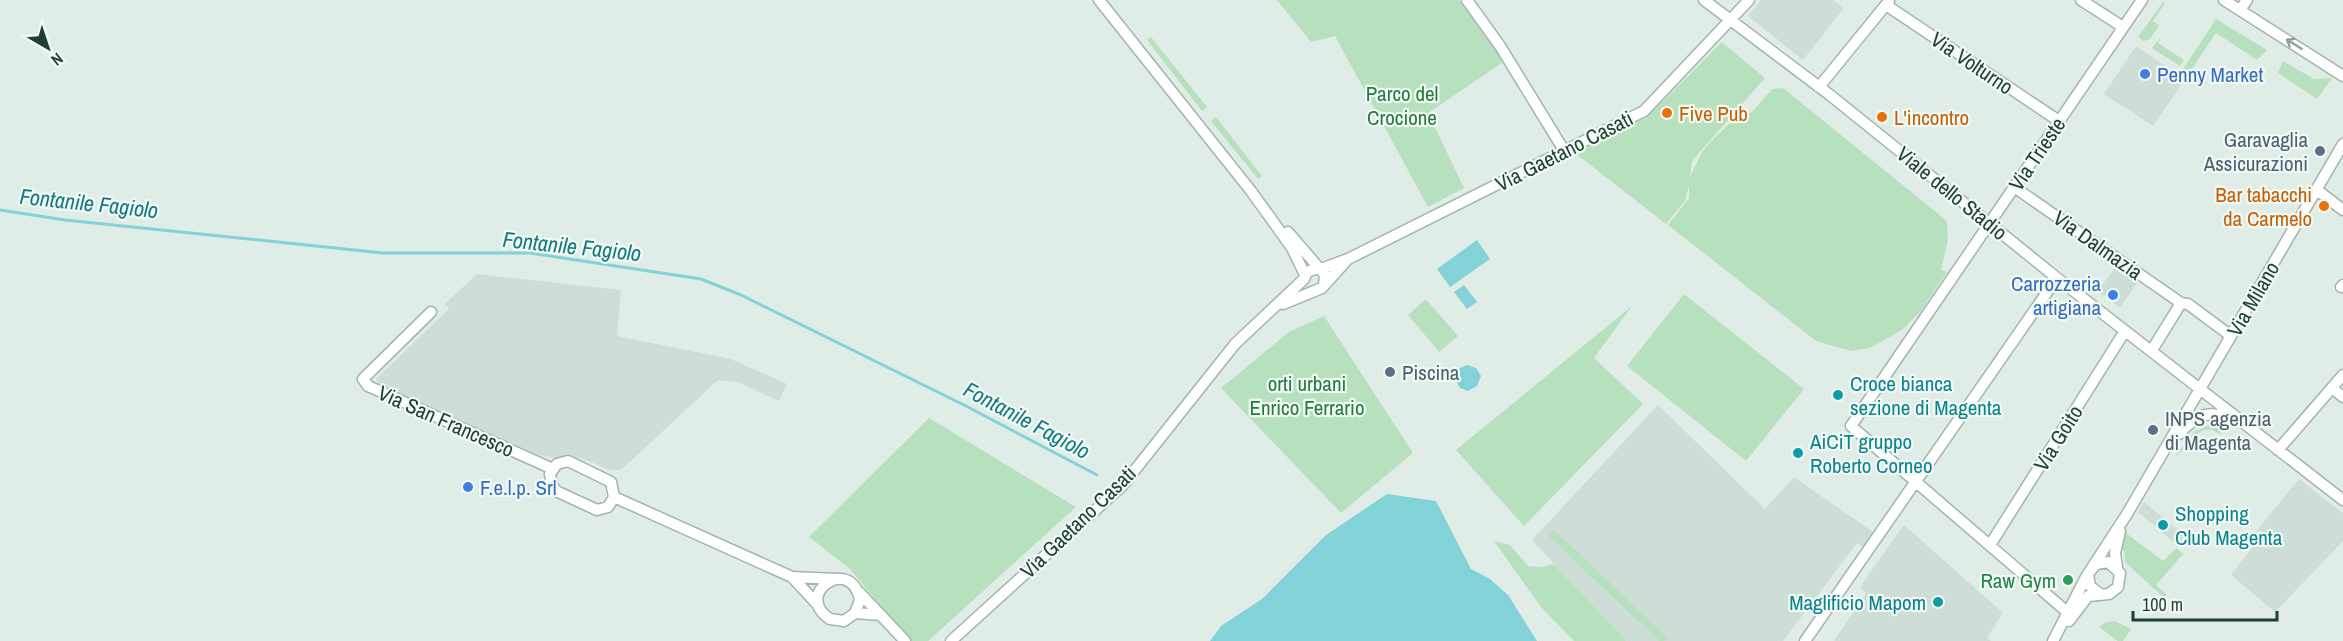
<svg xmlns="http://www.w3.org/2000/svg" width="2343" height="641" font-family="'Archivo Narrow',sans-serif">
	<rect width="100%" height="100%" fill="#e0ede6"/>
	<!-- built -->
	<path fill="#ceddd5" d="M1761 0H1833L1844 8 1803 60 1748 16Z
		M2136 46 2185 79 2153 126 2104 94Z
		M2116 266 2138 281 2120 308 2098 291Z
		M477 274 621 290 617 336 731 359 787 384 779 401 738 382 718 380 621 470H610L581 458 560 459 538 455 379 384 376 379 449 309 445 304Z
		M1658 405 1765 509 1794 477 1873 532 1863 547 1857 543 1783 641H1626L1532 540Z
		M2299 479 2343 513V541L2275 612 2231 575 2254 545 2249 540Z
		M2144 502 2185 536 2177 545 2138 512Z
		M1904 525 2003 613 1987 638 1991 641H1834L1866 593 1860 587Z"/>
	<!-- green -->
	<path fill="#b7e0be" d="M1277 0H1459L1492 41 1502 63 1428 113 1464 188 1428 207 1335 36 1311 42Z
		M2163 2 2165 3 2153 21 2159 26 2150 39 2144 41 2138 37Z
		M2216 19 2267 50 2257 60 2216 33 2189 73 2183 69Z
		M2162 36 2158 43 2184 60 2180 66 2152 48Z
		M1151 37 1207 107 1202 111 1147 40Z
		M1722 42 1765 78 1692 161 1690 177 1702 152 1713 139 1730 123 1753 111 1772 89 1783 88 1947 221 1948 240 1941 270 1947 272 1920 312 1902 330 1870 348 1851 351 1816 341 1668 225 1689 198V186L1685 201 1666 224 1575 153 1647 117Z
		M2283 61 2314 79 2332 78 2317 99 2278 73Z
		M1216 117 1262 176 1258 179 1211 121Z
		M1684 294 1804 389 1746 461 1627 366Z
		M1426 299 1458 336 1439 352 1408 315Z
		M1632 306 1594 358 1643 404 1524 526 1456 450Z
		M1324 316 1413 453 1341 513 1221 388 1289 332Z
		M929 418 1076 507 928 641H911L849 568 809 537Z
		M2209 425 2224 429 2220 434C2196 418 2191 449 2175 456L2194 432Z
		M1554 530 1667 637 1664 641H1659L1549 536Z
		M2126 533 2163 561 2177 548 2183 554 2156 585 2167 595 2164 598 2125 562V552L2119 547Z
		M1494 541 1510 545 1528 566 1542 567 1554 564 1626 641H1574L1541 607Z
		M2115 621 2131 629 2123 641H2118L2099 627 2106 622Z"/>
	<!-- water -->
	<path fill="#83d2d7" d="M1477 240 1490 259 1450 287 1437 269Z
		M1464 285 1477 302 1467 309 1454 292Z
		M1467 365 1476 368 1481 376 1477 386 1468 391 1460 388 1455 379 1450 380 1451 367 1458 369Z
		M1387 494 1436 501 1471 569 1490 579 1508 595 1537 641H1210L1221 626 1262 599 1326 535Z"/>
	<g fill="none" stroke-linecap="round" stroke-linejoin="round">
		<!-- stream -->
		<path stroke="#83d2d7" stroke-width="3" d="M0 210 65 220 383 253H530L701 279 741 295 964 405 1097 475"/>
		<defs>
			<path id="minor" d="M1099 0 1251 191 1292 248 1305 275
				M1467 0 1500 46 1565 152
				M1704 0 1830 95 2057 278 2343 500
				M2081 0 2123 27
				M2224 0 2343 76
				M1886 5 2059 121
				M2240 10 2247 0
				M1819 87 1889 1
				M2014 187 2181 303
				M2317 190 2343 210
				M1288 232 1325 275 1324 285
				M1321 269 1348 259 1644 111 1749 0
				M2341 287 2343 285
				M1283 304 1322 288 1348 259
				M431 312 363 379 368 386 553 469
				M2152 350 2181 303 2188 304 2231 336
				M2332 388 2343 397
				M2179 434C2200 411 2207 412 2237 418
				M2278 450 2343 375
				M568 461 611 482 614 497 608 507 597 510 556 491 552 485 550 474 557 464Z
				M614 497 792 577 837 579
				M1990 545 2125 331
				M2117 568 2115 553 2120 531
				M792 577 818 605
				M859 592 905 641
				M2066 611 1851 426 2142 0
				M855 613 860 600C851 554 792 594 830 619L844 621 855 613 881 615
				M2069 621 2088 596 2109 594 2118 587 2120 573 2108 562 2096 564 2088 574 2090 586 2100 594
				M951 641 1123 485 1235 344 1304 279 1307 272 1318 268
				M1805 641 2057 278
				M2053 641 2086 577 2127 514 2343 144"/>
		</defs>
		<!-- minor casing -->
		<use href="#minor" stroke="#a2b5ad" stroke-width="13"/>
		<!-- minor -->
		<use href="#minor" stroke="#fff" stroke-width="10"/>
	</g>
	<!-- one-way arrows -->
	<defs><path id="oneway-shaft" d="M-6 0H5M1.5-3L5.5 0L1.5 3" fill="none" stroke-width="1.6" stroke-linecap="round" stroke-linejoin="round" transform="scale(1.5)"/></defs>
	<use stroke="#8f9f99" href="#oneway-shaft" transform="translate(2294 44) rotate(-148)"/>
	<!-- markers -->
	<g fill="#3f7fe0" stroke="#f1f9f4" stroke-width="2">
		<circle cx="2145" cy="74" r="6"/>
		<circle cx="2113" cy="295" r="6"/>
		<circle cx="468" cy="487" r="6"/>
	</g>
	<g fill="#e8710a" stroke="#f1f9f4" stroke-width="2">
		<circle cx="1667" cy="113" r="6"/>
		<circle cx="1882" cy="117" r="6"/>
		<circle cx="2324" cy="206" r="6"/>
	</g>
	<g fill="#5c6f8a" stroke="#f1f9f4" stroke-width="2">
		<circle cx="2320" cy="151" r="6"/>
		<circle cx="1390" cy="372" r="6"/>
		<circle cx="2153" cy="430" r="6"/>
	</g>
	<g fill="#0f9aa8" stroke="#f1f9f4" stroke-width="2">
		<circle cx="1838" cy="395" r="6"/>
		<circle cx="1798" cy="453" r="6"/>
		<circle cx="2163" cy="525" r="6"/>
		<circle cx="1938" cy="602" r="6"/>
	</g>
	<circle fill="#2e9e5b" stroke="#f1f9f4" stroke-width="2" cx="2068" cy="580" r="6"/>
	<g text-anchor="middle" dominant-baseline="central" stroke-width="4.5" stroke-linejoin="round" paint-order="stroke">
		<!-- street labels -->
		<g font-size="21" fill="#1f3f33" stroke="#f1f9f4">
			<text transform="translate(1972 63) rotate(34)">Via Volturno</text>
			<text transform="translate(1564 151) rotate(-27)">Via Gaetano Casati</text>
			<text transform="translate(2037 154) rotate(-56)">Via Trieste</text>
			<text transform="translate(1952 193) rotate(39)">Viale dello Stadio</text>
			<text transform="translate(2098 245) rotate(35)">Via Dalmazia</text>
			<text transform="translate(2253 299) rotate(-60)">Via Milano</text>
			<text transform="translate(446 421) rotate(24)">Via San Francesco</text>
			<text transform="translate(2058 438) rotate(-58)">Via Goito</text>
			<text transform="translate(1078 522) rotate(-44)">Via Gaetano Casati</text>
		</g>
		<!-- shop labels -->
		<g font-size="21" fill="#366cbe" stroke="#f1f9f4" text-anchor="start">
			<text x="2157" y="74">Penny Market</text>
			<text x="2101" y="283" text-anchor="end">Carrozzeria<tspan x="2101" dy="24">artigiana</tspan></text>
			<text x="480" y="487">F.e.l.p. Srl</text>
		</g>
		<!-- park labels -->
		<g font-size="21" fill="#257a3e" stroke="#f1f9f4">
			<text x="1402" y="93">Parco del<tspan x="1402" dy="24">Crocione</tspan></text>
			<text x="1307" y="383">orti urbani<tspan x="1307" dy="24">Enrico Ferrario</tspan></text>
		</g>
		<!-- food labels -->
		<g font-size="21" fill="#c56008" stroke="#f1f9f4" text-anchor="start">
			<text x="1679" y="113">Five Pub</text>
			<text x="1894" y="117">L'incontro</text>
			<text x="2312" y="194" text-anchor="end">Bar tabacchi<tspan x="2312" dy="24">da Carmelo</tspan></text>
		</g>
		<!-- service labels -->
		<g font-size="21" fill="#4e5e75" stroke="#f1f9f4" text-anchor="start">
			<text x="2308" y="139" text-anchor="end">Garavaglia<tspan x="2308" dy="24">Assicurazioni</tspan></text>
			<text x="1402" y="372">Piscina</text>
			<text x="2165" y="418">INPS agenzia<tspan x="2165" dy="24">di Magenta</tspan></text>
		</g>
		<!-- culture labels -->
		<g font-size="21" fill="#0d838f" stroke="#f1f9f4" text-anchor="start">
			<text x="1850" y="383">Croce bianca<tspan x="1850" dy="24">sezione di Magenta</tspan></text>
			<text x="1810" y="441">AiCiT gruppo<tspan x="1810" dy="24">Roberto Corneo</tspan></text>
			<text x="2175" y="513">Shopping<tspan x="2175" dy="24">Club Magenta</tspan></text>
			<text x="1926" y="602" text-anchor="end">Maglificio Mapom</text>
		</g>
		<!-- leisure labels -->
		<g font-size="21" fill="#27864d" stroke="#f1f9f4" text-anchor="end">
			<text x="2056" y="580">Raw Gym</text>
		</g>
		<!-- water labels -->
		<g font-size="22" font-style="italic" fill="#147881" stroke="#f1f9f4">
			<text transform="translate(89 203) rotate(6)">Fontanile Fagiolo</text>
			<text transform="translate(572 246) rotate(6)">Fontanile Fagiolo</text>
			<text transform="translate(1027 420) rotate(28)">Fontanile Fagiolo</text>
		</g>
	</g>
	<!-- north arrow -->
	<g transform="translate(48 48) rotate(141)" stroke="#f1f9f4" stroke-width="4.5" paint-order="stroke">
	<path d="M0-4.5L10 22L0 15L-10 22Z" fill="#1f3f33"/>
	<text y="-9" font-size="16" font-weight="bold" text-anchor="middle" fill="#1f3f33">N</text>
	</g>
	<!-- scale -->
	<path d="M2133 611v9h144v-9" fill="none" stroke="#1f3f33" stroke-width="3"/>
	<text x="2142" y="611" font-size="18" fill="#1f3f33" stroke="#f1f9f4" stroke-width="4.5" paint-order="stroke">100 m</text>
</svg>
